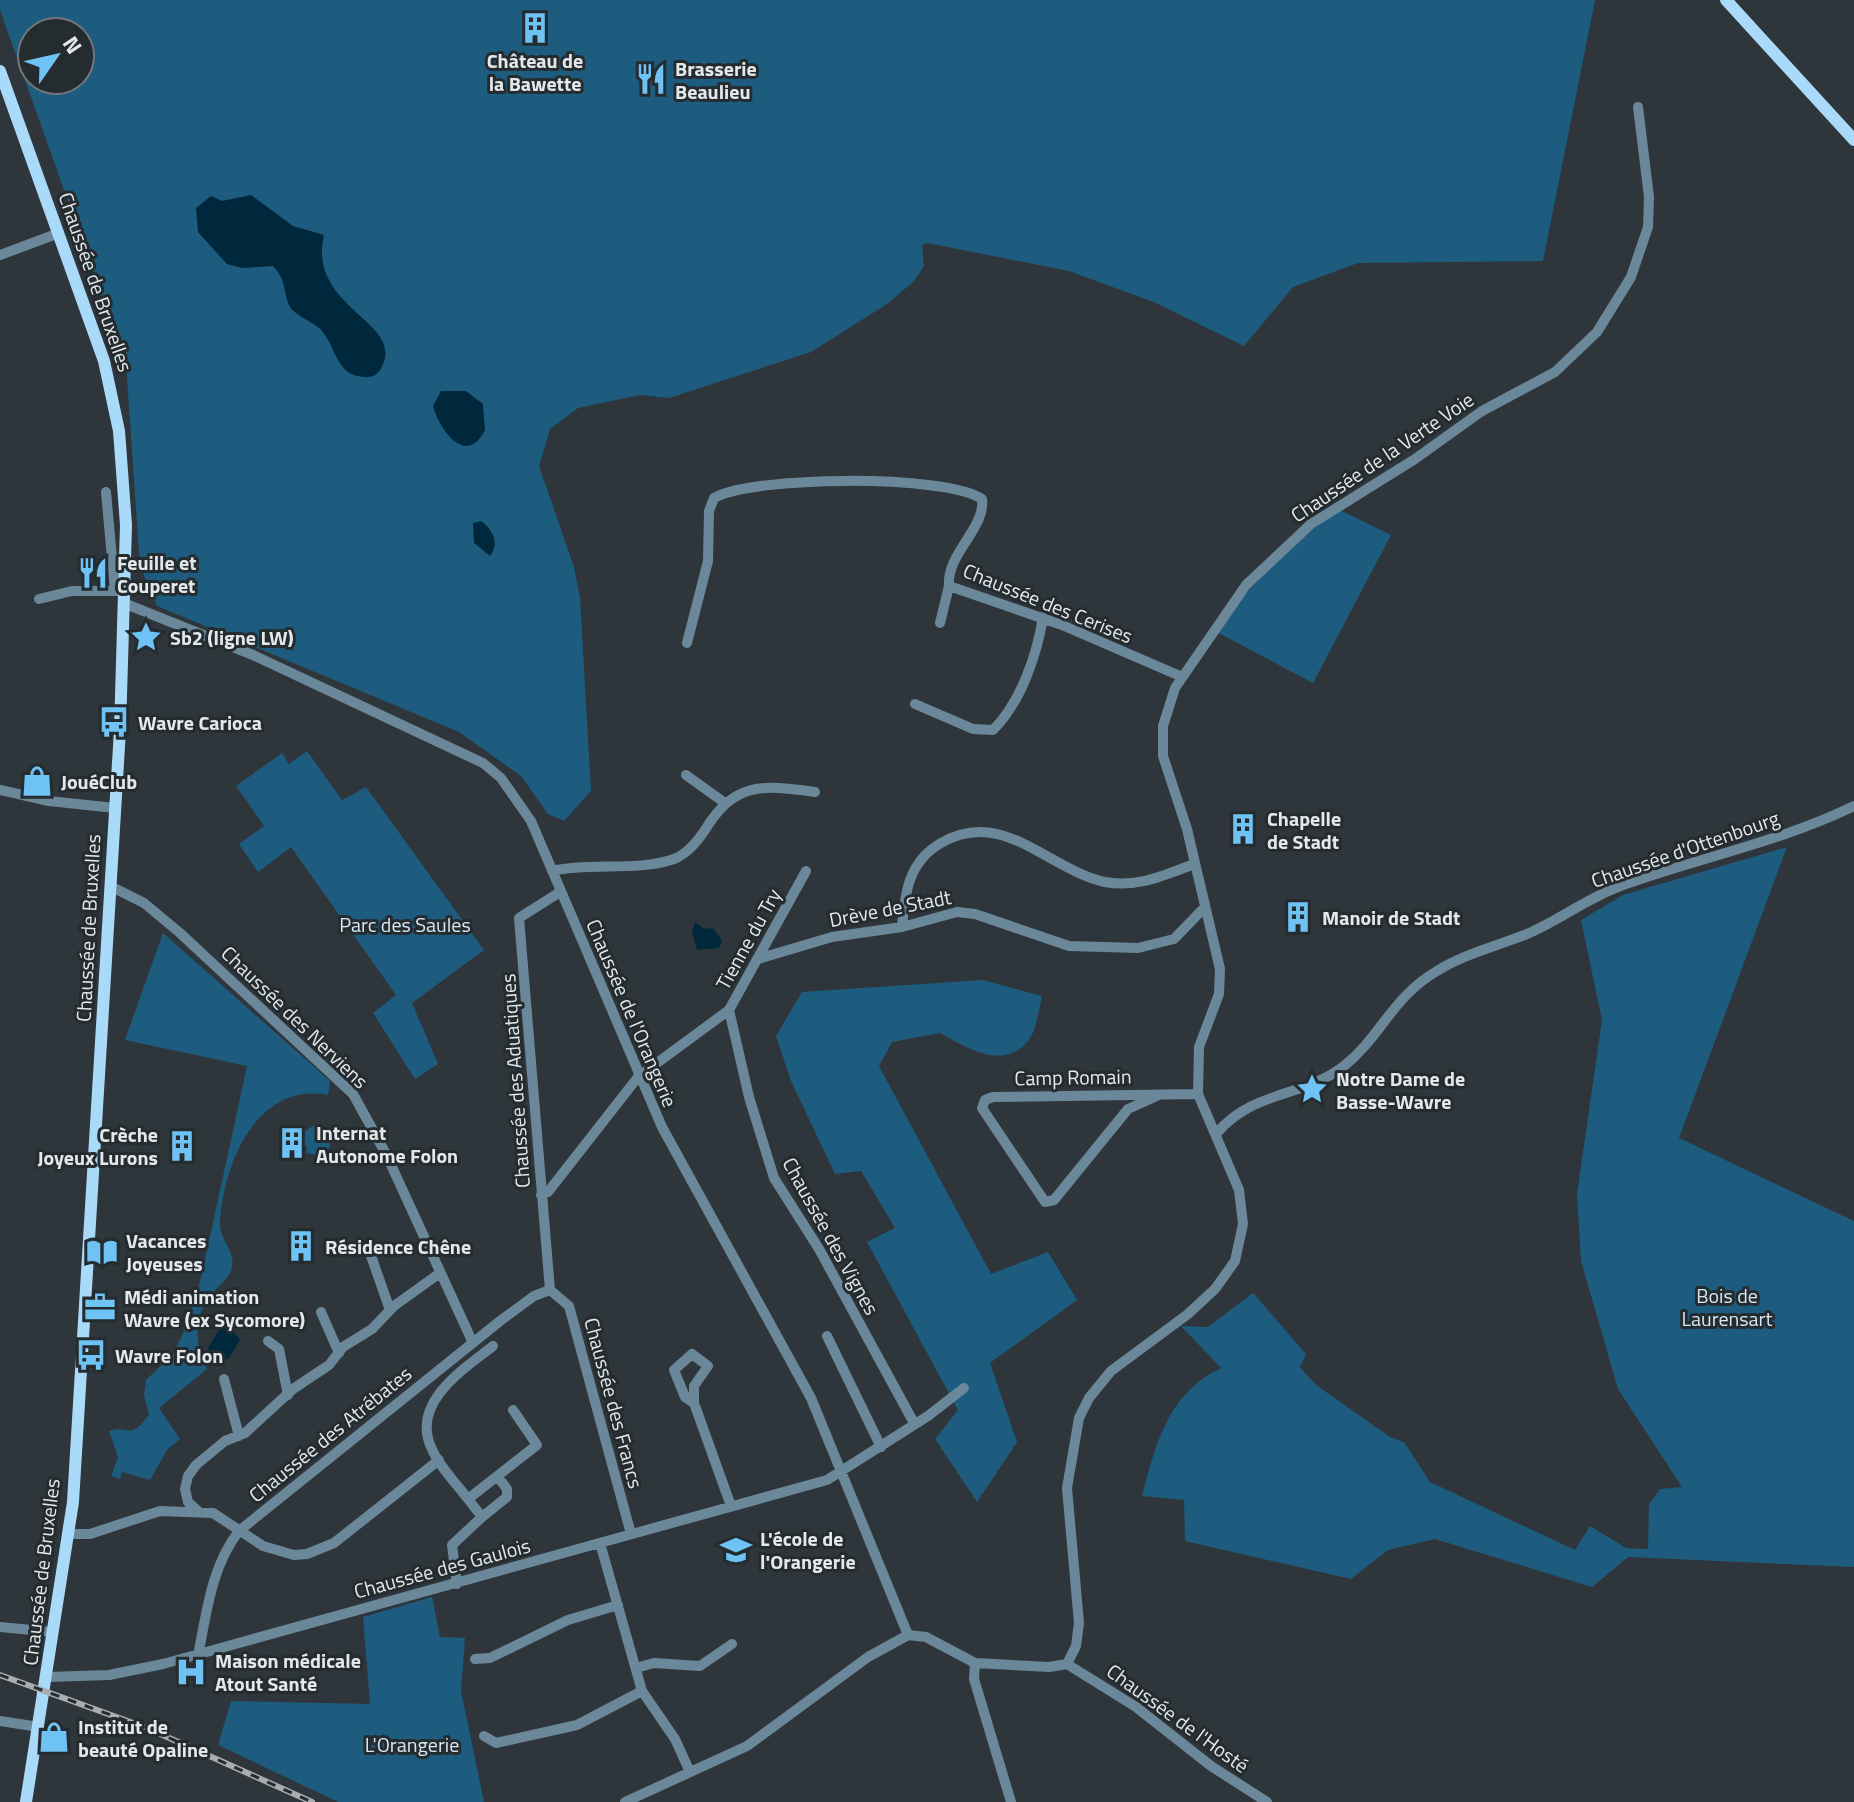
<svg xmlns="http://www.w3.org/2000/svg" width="1854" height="1802" font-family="'Titillium Web',sans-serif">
	<rect width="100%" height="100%" fill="#2f363b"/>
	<!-- green -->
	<path fill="#1d5c7e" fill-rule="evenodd" d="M0 0H1595L1543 261 1358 263 1293 287 1244 346 1156 303 1069 271 927 243 922 245 924 266 914 281 887 304 811 352 669 398 640 395 578 408 550 429 539 466 574 567 580 598 591 791 564 821 548 814 521 776 459 732 157 606 140 566 126 364 0 10ZM32 32H80V80H32Z
		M1338 509 1391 535 1313 683 1215 631C1251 583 1291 547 1338 509Z
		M307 751 342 800 366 787 484 950 412 1003 438 1064 415 1079 373 1013 396 995 291 847 258 872 239 844 264 826 236 786 282 753 289 764Z
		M1787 847 1679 1138 1854 1221V1567L1628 1557 1592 1587 1435 1539 1388 1550 1351 1579 1185 1541 1184 1500 1142 1496C1156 1444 1168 1393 1221 1368L1181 1326 1208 1327 1253 1293 1306 1354 1300 1367 1316 1385 1390 1437 1404 1442 1430 1482 1575 1550 1590 1526 1626 1548 1648 1549 1649 1504 1660 1489 1682 1487 1618 1389 1581 1261 1577 1194 1602 1020 1581 920 1623 895Z
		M163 933 330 1081 328 1095C257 1081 223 1164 220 1223 219 1241 238 1252 231 1270 228 1279 218 1286 212 1294 193 1316 194 1343 207 1369L159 1408 180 1439 167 1450 150 1480 122 1472 120 1479 111 1476 118 1457 109 1431C130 1424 128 1442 149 1415L144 1395 146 1380 173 1354 187 1325 201 1278 247 1066 125 1040Z
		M983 980 1042 996C1039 1008 1037 1028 1030 1038 1006 1073 967 1048 940 1033L892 1042 879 1066 991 1274 1048 1252 1077 1300 990 1363 1017 1442 977 1502 935 1439 958 1410 867 1242 895 1228 861 1171 835 1174 791 1081 776 1036 802 992Z
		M316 1124 331 1140 329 1148 317 1155 306 1153 307 1147 300 1142 302 1133Z
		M432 1597 440 1637 465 1638 461 1691 484 1802H338L218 1745 231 1701 370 1704 363 1617Z"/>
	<!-- water -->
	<path fill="#00283d" d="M251 195 293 226 324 235C307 307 402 321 383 364 380 372 375 378 365 377 336 376 337 349 322 331 315 322 294 316 289 305 283 290 286 279 273 266L242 268 227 264 198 232 196 208 211 196 222 201Z
		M441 391H466L483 404 485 430C466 468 439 429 433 406Z
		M481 521C493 530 500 543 490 556L474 543 473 523Z
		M695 922 703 928 714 929 722 941 719 948 697 950 692 932Z
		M229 1326 240 1340 229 1358 217 1364 210 1358 208 1348 221 1327Z"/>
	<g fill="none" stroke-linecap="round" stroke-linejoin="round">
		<!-- minor -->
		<path stroke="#6b889b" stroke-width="10" d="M0 255 59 233
			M106 492 115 591
			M39 599 72 591H120
			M126 604 253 655 483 763 501 778 531 821 662 1127 811 1398 908 1635
			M940 623 949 586
			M687 643 708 561 709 511 714 498C750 476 946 474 982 499 986 528 946 554 949 586L1062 625 1180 676
			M915 704 973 729 993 730C1021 702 1037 655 1043 617
			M686 775 725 803
			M0 790 49 801 115 808
			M552 871C591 862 636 872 674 859 687 854 697 842 705 830 735 781 762 785 815 792
			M110 886 144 903 180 933 353 1094 386 1154 473 1343
			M902 927C905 893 908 862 941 843 1003 807 1047 869 1105 882 1137 888 1165 875 1194 864
			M758 959 832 937 902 927 957 912 975 914 1069 946 1138 948 1174 939 1204 908
			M729 1010 749 1097 774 1178 819 1249 914 1423
			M1159 1095 1128 1109 1054 1200 1045 1202 982 1108 985 1100 993 1097 1198 1094
			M1217 1133C1253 1090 1303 1098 1344 1066 1380 1038 1392 997 1437 971 1464 954 1497 946 1527 934 1558 921 1586 899 1618 887 1697 858 1778 843 1854 806
			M541 1195 548 1192 638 1077 729 1010 806 871
			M370 1253 390 1310
			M550 1290 519 918 560 892
			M550 1290 569 1306 631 1534
			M321 1312 339 1353
			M827 1336 881 1447
			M268 1341 279 1349 288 1395
			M224 1379 239 1436
			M694 1403V1386L708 1366 692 1354 674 1370 685 1397 694 1403 731 1506
			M498 1477 507 1489V1497L482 1517 468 1499 537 1445 513 1410
			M468 1499C456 1483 438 1465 431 1447 411 1402 464 1369 493 1346
			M199 1512 188 1502 185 1489 188 1476 196 1465 225 1441 245 1433 293 1389 329 1365 343 1347 372 1329 394 1306 440 1273
			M69 1534H90L160 1511 213 1513 263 1546 294 1555 307 1554 334 1543 439 1460
			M600 1543 642 1691 675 1739 690 1772
			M457 1584 452 1545 482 1517
			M0 1627 53 1632
			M198 1655C207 1612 211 1567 239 1531L500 1321 534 1296 550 1290
			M475 1659 490 1658 568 1620 618 1605
			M975 1663 974 1679 1011 1802
			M1067 1664 1136 1707 1211 1766 1267 1802
			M636 1668 654 1663 700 1666 732 1644
			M48 1677 109 1675 163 1664 827 1480 928 1416 964 1388
			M0 1721 39 1727
			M484 1736 496 1743 577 1725 642 1691
			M625 1802 747 1746 868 1657 908 1635 926 1637 975 1663 1049 1667 1067 1664 1076 1646 1079 1623 1067 1488 1079 1418 1089 1398 1111 1371 1188 1314 1215 1289 1235 1261 1243 1224 1239 1190 1198 1094 1199 1047 1219 994 1220 969 1187 829 1163 756V726L1175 688 1246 585 1311 524 1415 459 1482 411 1555 372 1597 332 1631 277 1648 227 1649 197 1638 107"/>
		<!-- major -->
		<path stroke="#aadaf9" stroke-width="12" d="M1726 0 1854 140
			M0 71 104 361 119 431 126 525 120 730 73 1502 26 1802"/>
		<defs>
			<path id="rail" d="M0 1675 147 1728 312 1802"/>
		</defs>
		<!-- rail casing -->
		<use href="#rail" stroke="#a7adb0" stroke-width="6"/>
		<!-- rail -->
		<use href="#rail" stroke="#252c30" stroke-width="3" stroke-dasharray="9" stroke-linecap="butt"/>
	</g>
	<!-- icons -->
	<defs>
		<symbol id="building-bare" viewBox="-9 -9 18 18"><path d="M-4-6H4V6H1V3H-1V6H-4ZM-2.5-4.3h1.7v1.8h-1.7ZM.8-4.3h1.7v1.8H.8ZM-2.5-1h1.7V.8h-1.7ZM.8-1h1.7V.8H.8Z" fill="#6fc2f4" stroke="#252c30" stroke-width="2.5" paint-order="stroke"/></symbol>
		<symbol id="restaurant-bare" viewBox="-9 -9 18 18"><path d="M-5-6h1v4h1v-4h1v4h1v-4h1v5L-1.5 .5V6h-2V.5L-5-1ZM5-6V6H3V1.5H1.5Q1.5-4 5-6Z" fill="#6fc2f4" stroke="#252c30" stroke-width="2.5" paint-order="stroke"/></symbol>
		<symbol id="sight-bare" viewBox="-9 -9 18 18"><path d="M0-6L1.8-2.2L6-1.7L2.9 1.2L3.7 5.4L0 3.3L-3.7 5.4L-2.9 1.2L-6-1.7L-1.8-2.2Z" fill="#6fc2f4" stroke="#252c30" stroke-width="2.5" paint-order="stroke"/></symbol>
		<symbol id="bus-bare" viewBox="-9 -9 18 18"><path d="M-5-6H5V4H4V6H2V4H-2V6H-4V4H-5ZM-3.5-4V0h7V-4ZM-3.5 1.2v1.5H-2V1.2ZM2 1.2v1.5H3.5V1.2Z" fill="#6fc2f4" stroke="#252c30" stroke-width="2.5" paint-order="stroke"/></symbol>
		<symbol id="shop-bare" viewBox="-9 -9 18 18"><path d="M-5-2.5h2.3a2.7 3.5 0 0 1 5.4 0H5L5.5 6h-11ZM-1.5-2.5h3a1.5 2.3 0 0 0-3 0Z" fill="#6fc2f4" stroke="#252c30" stroke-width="2.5" paint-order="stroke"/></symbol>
		<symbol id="library-bare" viewBox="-9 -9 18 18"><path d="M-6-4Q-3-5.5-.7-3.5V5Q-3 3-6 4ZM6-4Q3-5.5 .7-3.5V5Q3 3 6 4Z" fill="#6fc2f4" stroke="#252c30" stroke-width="2.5" paint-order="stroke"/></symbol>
		<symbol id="office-bare" viewBox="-9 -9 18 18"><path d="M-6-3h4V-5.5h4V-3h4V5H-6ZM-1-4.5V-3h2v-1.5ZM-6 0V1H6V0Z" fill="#6fc2f4" stroke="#252c30" stroke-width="2.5" paint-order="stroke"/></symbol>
		<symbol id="school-bare" viewBox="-9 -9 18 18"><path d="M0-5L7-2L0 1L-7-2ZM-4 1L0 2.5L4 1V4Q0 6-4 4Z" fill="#6fc2f4" stroke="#252c30" stroke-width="2.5" paint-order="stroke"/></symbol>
		<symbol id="hospital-bare" viewBox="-9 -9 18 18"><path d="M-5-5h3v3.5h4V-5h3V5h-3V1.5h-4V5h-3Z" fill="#6fc2f4" stroke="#252c30" stroke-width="2.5" paint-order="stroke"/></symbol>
	</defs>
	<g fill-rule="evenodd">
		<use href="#building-bare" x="513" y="6" width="44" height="44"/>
		<use href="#restaurant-bare" x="629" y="57" width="44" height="44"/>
		<use href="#restaurant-bare" x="71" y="551" width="44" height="44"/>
		<use href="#sight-bare" x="124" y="615" width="44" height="44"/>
		<use href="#bus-bare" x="92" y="700" width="44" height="44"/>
		<use href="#shop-bare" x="15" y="759" width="44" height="44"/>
		<use href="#building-bare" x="1221" y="807" width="44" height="44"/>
		<use href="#building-bare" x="1276" y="895" width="44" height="44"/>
		<use href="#sight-bare" x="1290" y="1067" width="44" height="44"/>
		<use href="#building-bare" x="270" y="1121" width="44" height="44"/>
		<use href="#building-bare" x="160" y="1124" width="44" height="44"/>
		<use href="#building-bare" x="279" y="1224" width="44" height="44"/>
		<use href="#library-bare" x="80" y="1230" width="44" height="44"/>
		<use href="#office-bare" x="78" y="1285" width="44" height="44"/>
		<use href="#bus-bare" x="69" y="1333" width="44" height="44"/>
		<use href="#school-bare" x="714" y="1528" width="44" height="44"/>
		<use href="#hospital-bare" x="169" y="1650" width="44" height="44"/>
		<use href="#shop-bare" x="32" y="1715" width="44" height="44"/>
	</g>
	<g text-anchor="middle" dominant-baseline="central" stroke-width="6" stroke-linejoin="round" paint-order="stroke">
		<!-- poi labels -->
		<g font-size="20" font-weight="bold" fill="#e3e8eb" stroke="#252c30" text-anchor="start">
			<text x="535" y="60" text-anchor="middle">Château de<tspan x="535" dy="23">la Bawette</tspan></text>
			<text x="675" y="68">Brasserie<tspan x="675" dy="23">Beaulieu</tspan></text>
			<text x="117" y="562">Feuille et<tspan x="117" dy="23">Couperet</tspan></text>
			<text x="170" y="637">Sb2 (ligne LW)</text>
			<text x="138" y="722">Wavre Carioca</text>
			<text x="61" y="781">JouéClub</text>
			<text x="1267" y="818">Chapelle<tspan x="1267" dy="23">de Stadt</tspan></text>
			<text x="1322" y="917">Manoir de Stadt</text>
			<text x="1336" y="1078">Notre Dame de<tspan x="1336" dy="23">Basse-Wavre</tspan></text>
			<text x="316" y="1132">Internat<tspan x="316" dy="23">Autonome Folon</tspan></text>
			<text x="158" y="1134" text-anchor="end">Crèche<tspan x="158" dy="23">Joyeux Lurons</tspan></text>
			<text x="126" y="1240">Vacances<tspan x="126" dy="23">Joyeuses</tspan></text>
			<text x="325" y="1246">Résidence Chêne</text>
			<text x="124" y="1296">Médi animation<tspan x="124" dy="23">Wavre (ex Sycomore)</tspan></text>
			<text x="115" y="1355">Wavre Folon</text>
			<text x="760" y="1538">L'école de<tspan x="760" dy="23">l'Orangerie</tspan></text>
			<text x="215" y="1660">Maison médicale<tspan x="215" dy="23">Atout Santé</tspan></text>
			<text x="78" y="1726">Institut de<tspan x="78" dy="23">beauté Opaline</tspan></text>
		</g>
		<!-- street labels -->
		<g font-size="20" fill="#e3e8eb" stroke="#252c30">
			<text transform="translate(96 282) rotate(71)">Chaussée de Bruxelles</text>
			<text transform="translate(1382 457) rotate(-34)">Chaussée de la Verte Voie</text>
			<text transform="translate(1048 603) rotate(22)">Chaussée des Cerises</text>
			<text transform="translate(1685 849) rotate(-19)">Chaussée d'Ottenbourg</text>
			<text transform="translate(890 908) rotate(-11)">Drève de Stadt</text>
			<text transform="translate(88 928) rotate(-87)">Chaussée de Bruxelles</text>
			<text transform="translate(748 939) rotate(-61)">Tienne du Try</text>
			<text transform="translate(632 1013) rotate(67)">Chaussée de l'Orangerie</text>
			<text transform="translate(295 1017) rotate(44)">Chaussée des Nerviens</text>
			<text transform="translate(1073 1077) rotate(-1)">Camp Romain</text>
			<text transform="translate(515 1081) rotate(-94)">Chaussée des Aduatiques</text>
			<text transform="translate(831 1236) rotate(61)">Chaussée des Vignes</text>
			<text transform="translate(614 1403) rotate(75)">Chaussée des Francs</text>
			<text transform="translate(330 1434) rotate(-39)">Chaussée des Atrébates</text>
			<text transform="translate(442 1568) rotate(-15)">Chaussée des Gaulois</text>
			<text transform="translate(41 1572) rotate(-83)">Chaussée de Bruxelles</text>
			<text transform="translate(1178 1718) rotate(36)">Chaussée de l'Hosté</text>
		</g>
		<!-- park labels -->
		<g font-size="20" fill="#d5e7f3" stroke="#252c30">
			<text x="405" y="924">Parc des Saules</text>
			<text x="1727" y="1295">Bois de<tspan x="1727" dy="23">Laurensart</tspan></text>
			<text x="412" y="1744">L'Orangerie</text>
		</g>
	</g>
	<!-- north arrow -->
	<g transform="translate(56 56) rotate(56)"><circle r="38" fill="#252c30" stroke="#71777b" stroke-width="2"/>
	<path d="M0-6L14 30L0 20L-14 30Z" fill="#6fc2f4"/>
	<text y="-12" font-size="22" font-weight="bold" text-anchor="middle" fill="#e3e8eb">N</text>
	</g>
</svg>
